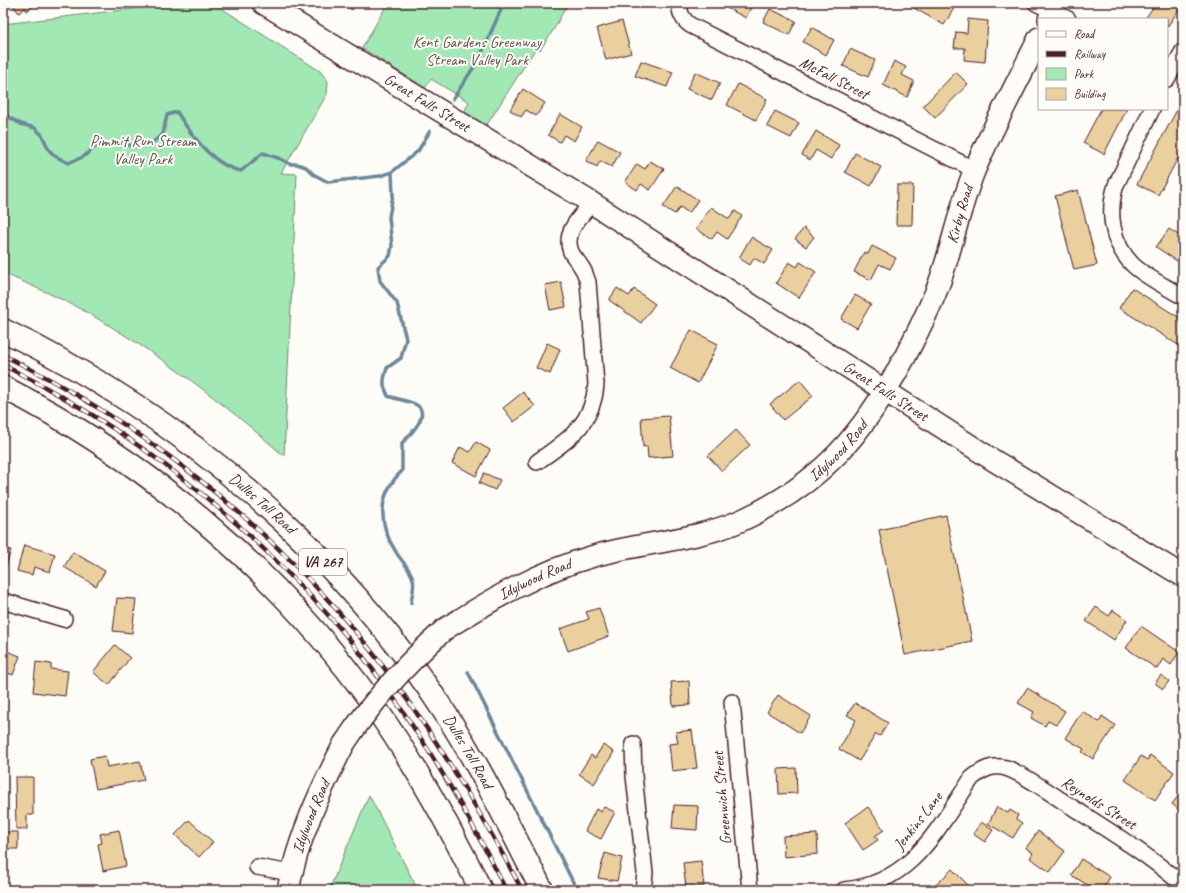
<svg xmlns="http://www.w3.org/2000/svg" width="1186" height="893" font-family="Caveat,sans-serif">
	<rect width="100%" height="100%" fill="#fdfcf7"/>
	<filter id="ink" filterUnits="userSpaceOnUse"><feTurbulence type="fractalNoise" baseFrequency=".025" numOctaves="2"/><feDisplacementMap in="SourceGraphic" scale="8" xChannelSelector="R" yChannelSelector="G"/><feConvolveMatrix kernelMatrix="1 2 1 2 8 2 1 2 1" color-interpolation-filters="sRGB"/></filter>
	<g filter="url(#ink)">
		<!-- green -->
		<path fill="#a1e8b4" stroke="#768470" d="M183 3H213L320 71 328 81 327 94 281 173 297 174 284 456C223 402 158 353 88 313 61 298 32 286 3 273V24Z
			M388 3H568L554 29 540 50 536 48 486 126 464 112 469 102 431 79 425 88 362 48Z
			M369 795 418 890H329Z"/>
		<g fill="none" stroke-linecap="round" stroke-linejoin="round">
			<!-- stream -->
			<path stroke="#6c8799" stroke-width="3.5" d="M453 99 479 59 504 3
				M3 114 21 124 35 128 42 135 49 150 55 156 68 163 83 157 99 144 148 146 163 134 167 115 177 112C191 135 213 166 241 171L263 153 281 159 290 164H297L306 167 313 174 328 182 380 176 392 172 418 151 430 131
				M392 172 393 195 389 217 392 246 390 256 378 267 380 281 397 303 406 339 401 358 387 368 384 379V386L388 396C396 399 408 401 415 404 433 413 409 436 402 443V471C377 495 378 524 396 552 401 561 410 568 413 579 415 587 412 595 411 603
				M468 672 577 890"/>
		</g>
		<!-- building -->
		<path fill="#eacf9f" stroke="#4a1f2b" d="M11 3H37L27 11 25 8 19 13Z
			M341 3H357L352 10Z
			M717 3H753L746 18Z
			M905 3H957L944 25Z
			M1156 3H1183V4L1167 27V19H1145Z
			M770 9 796 21 789 35 763 22Z
			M968 19 988 21 985 62 964 60 965 48H954L956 32 967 33Z
			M622 21 631 53 606 60 597 28Z
			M812 27 834 40 826 55 803 42Z
			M850 49 875 60 868 77 843 66Z
			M641 61 673 72 667 87 635 76Z
			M894 61 906 67 902 75 914 81 907 97 883 85Z
			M695 72 720 83 712 100 687 89Z
			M956 72 968 84 935 118 923 106Z
			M738 84 767 99 756 120 727 105Z
			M523 89 545 103 536 116 526 110 521 117 510 110Z
			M1179 106 1183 108V149L1158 195 1137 184Z
			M1101 109H1127L1104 154 1083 143Z
			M775 111 799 123 791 138 767 126Z
			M560 114 582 127 574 141 564 135 560 142 548 135Z
			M816 131 839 145 831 159 816 150 810 160 802 155Z
			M598 140 620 152 612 167 600 161 597 167 586 161Z
			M855 153 881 167 871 186 845 172Z
			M650 161 664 169 650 190 641 184 637 190 625 182 637 164 645 169Z
			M897 185H913L912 225H896Z
			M677 186 698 200 689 213 680 207 675 214 663 207Z
			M1078 190 1097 265 1074 270 1055 196Z
			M711 207 729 219 735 211 742 216 727 239 717 232 712 239 696 229Z
			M804 228 814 237 806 247 795 239Z
			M1169 229 1183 238V265L1156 247Z
			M751 237 773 250 764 264 754 258 750 265 739 258Z
			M872 246 896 258 890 269 879 264 871 280 854 272 864 252 868 254Z
			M789 262 797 267 800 262 816 272 799 298 776 283Z
			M561 282 566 307 550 310 545 285Z
			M617 288 629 296 634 289 655 304 641 323 609 300Z
			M1132 288 1183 320V348L1119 308Z
			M855 295 871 304 857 328 841 319Z
			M691 330 718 344 698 383 670 368Z
			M547 343 560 349 550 374 536 368Z
			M800 380 813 396 783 420 770 404Z
			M523 392 535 406 514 422 503 408Z
			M669 416 673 456 648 458 647 446 643 447 641 418Z
			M736 430 750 445 722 471 708 456Z
			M476 442 490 450 476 476 452 463 460 447 470 452Z
			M484 473 500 480 495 490 479 483Z
			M946 515 972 641 905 655 879 530Z
			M24 545 55 554 50 572 34 567 32 575 17 571Z
			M3 548 11 550 5 569 3 568Z
			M73 552 105 571 96 586 64 567Z
			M117 598 136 599 132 633 113 631Z
			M1096 607 1109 616 1113 610 1127 620 1114 640 1086 621Z
			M599 608 609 636 568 651 560 629 589 619 586 612Z
			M1141 626 1179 652 1171 665 1163 659 1157 669 1126 648Z
			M3 639 8 641 4 650 20 656 13 675 3 671Z
			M115 645 130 658 109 685 93 672Z
			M36 662 51 664V669L68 671 65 696 33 692Z
			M1161 675 1169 681 1163 689 1155 683Z
			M689 681 690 705 673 706 671 682Z
			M1027 688 1065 711 1056 725 1048 721 1045 726 1031 718 1034 712 1018 703Z
			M778 695 811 716 800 733 767 712Z
			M855 703 888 723 880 736 876 734 859 761 839 749 856 720 847 715Z
			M1082 711 1099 722 1102 716 1115 725 1093 759 1082 752 1084 749 1065 738Z
			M692 730 697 768 672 771 669 744 678 743 676 732Z
			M603 745 614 752 594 784 579 774 591 755 595 758Z
			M1150 755 1174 772 1155 800 1125 780 1141 756 1147 760Z
			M105 756 107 767 140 761 144 780 96 789 90 759Z
			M796 768 797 793 779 794 778 769Z
			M15 777H33V815H27V829H16Z
			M1183 790V813L1172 804Z
			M674 805 698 806 697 830 672 828Z
			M604 807 615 812 601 839 585 831 596 809 601 812Z
			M868 807 884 830 875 836 878 840 863 850 845 823Z
			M997 807 1008 813 1010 810 1018 815 1016 819 1022 823 1013 838 988 824Z
			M189 820 213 842 199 857 175 835Z
			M981 822 993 830 985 842 973 834Z
			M119 830 126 866 103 871 98 844 102 843 100 834Z
			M1038 831 1065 851 1050 872 1030 858 1033 853 1026 848Z
			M3 832H18V849H3Z
			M817 834 818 854 784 857 783 836Z
			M605 853 622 858 617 881 598 878Z
			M1081 859 1110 877 1102 890H1096L1071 875Z
			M701 861 704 886 686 888 683 863Z
			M952 869 968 885 962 890H931Z"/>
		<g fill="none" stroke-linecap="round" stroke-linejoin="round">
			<defs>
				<path id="street" d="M680 3C679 13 682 19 690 25L975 170
					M1036 3 1068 19
					M1167 79 1183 51
					M1152 109 1116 185C1107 213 1112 244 1133 265 1147 278 1167 287 1183 297
					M537 462C568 440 593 425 596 384L588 282C586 277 585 272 582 268 579 262 574 258 571 252 563 232 580 217 592 203
					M3 601 64 619
					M732 702 750 890
					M633 744 634 776 645 873 643 890
					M257 867 291 873
					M844 890C912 884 937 829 972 778 982 770 992 764 1006 768 1020 772 1047 791 1061 800 1103 827 1145 852 1183 885"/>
				<g id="secondary">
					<path id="s1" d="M263 3 592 203 993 460 1183 576"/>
					<path d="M1049 19 1056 3"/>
					<path id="s2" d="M445 629C492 599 540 571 594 556 642 542 694 541 740 521 822 484 864 433 906 355 918 331 931 307 940 281 953 244 960 205 975 169 994 124 1018 82 1039 38"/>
					<path id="s3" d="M288 890C298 838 320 791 344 744"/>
				</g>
				<g id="highway">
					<path id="s4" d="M3 330C182 417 341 551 449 719 484 774 512 832 542 890"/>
					<path d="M3 387C148 461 277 571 372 703 414 762 449 825 481 890"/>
				</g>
			</defs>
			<!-- street casing -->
			<use href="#street" stroke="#4a1f2b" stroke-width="18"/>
			<!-- secondary casing -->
			<use href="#secondary" stroke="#4a1f2b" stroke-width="24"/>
			<!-- highway casing -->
			<use href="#highway" stroke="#4a1f2b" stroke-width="25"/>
			<!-- street -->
			<use href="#street" stroke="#fdfcf7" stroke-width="15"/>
			<!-- secondary -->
			<use href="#secondary" stroke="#fdfcf7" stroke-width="21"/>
			<!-- highway -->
			<use href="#highway" stroke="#fdfcf7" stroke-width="22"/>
			<defs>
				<path id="rail" d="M3 355C137 421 259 516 355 631 419 708 475 801 522 890
					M3 365C112 419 211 493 295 580 313 599 332 618 348 638 411 715 462 801 506 890"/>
			</defs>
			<!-- rail casing -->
			<use href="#rail" stroke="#4a1f2b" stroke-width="4.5"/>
			<!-- rail -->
			<use href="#rail" stroke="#fdfcf7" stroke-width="3" stroke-dasharray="9" stroke-linecap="butt"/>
			<defs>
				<path id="secondary-bridge" d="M344 744C372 701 406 664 445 629"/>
			</defs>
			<!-- secondary-bridge casing -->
			<use href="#secondary-bridge" stroke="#4a1f2b" stroke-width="24" stroke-linecap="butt"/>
			<!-- secondary-bridge -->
			<use href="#secondary-bridge" stroke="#fdfcf7" stroke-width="21"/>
		</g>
	</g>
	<g text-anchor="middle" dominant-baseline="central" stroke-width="4" stroke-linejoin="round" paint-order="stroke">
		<!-- shield labels -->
		<rect fill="#fdfcf7" stroke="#806168" stroke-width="1" x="299" y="549" width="48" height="26" rx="3"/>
		<g font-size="15" font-weight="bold" fill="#4a1f2b">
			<text x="323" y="562">VA 267</text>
		</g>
		<!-- park labels -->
		<g font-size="16" fill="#60514d" stroke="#fdfcf7">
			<text x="477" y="42">Kent Gardens Greenway<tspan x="477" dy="18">Stream Valley Park</tspan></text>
			<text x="143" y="141">Pimmit Run Stream<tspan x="143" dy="18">Valley Park</tspan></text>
		</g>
		<!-- street labels -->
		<g font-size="16" fill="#4a1f2b" stroke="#fdfcf7">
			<text transform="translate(834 78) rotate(27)">McFall Street</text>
			<text stroke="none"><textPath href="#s1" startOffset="192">Great Falls Street</textPath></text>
			<text stroke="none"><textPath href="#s2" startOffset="708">Kirby Road</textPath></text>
			<text stroke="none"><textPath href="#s1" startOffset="734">Great Falls Street</textPath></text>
			<text stroke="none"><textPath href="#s2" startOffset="439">Idylwood Road</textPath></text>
			<text stroke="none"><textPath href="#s4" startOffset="313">Dulles Toll Road</textPath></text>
			<text stroke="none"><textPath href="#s2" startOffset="103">Idylwood Road</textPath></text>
			<text stroke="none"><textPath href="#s4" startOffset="637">Dulles Toll Road</textPath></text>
			<text transform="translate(722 798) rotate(-95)">Greenwich Street</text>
			<text transform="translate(1099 803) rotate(32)">Reynolds Street</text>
			<text stroke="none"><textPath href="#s3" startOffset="77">Idylwood Road</textPath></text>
			<text transform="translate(918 821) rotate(-52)">Jenkins Lane</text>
		</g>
	</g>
	<!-- margin -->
	<rect width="1186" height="893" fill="none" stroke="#fdfcf7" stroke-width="16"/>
	<rect x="8" y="8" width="1170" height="877" fill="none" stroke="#4a1f2b" stroke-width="1.5" filter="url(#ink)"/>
	<!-- legend -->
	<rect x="1038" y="18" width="130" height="92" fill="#fdfcf7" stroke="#b5a4a5"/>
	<rect x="1046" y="31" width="20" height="6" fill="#fdfcf7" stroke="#b5a4a5"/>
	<text x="1074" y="38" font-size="12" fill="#4a1f2b">Road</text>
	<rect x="1046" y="51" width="20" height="6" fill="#4a1f2b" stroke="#b5a4a5"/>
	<text x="1074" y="58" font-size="12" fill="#4a1f2b">Railway</text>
	<rect x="1046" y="68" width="20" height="12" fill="#a1e8b4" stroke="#b5a4a5"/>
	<text x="1074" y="78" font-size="12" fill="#4a1f2b">Park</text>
	<rect x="1046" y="88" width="20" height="12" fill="#eacf9f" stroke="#b5a4a5"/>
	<text x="1074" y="98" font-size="12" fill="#4a1f2b">Building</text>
</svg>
